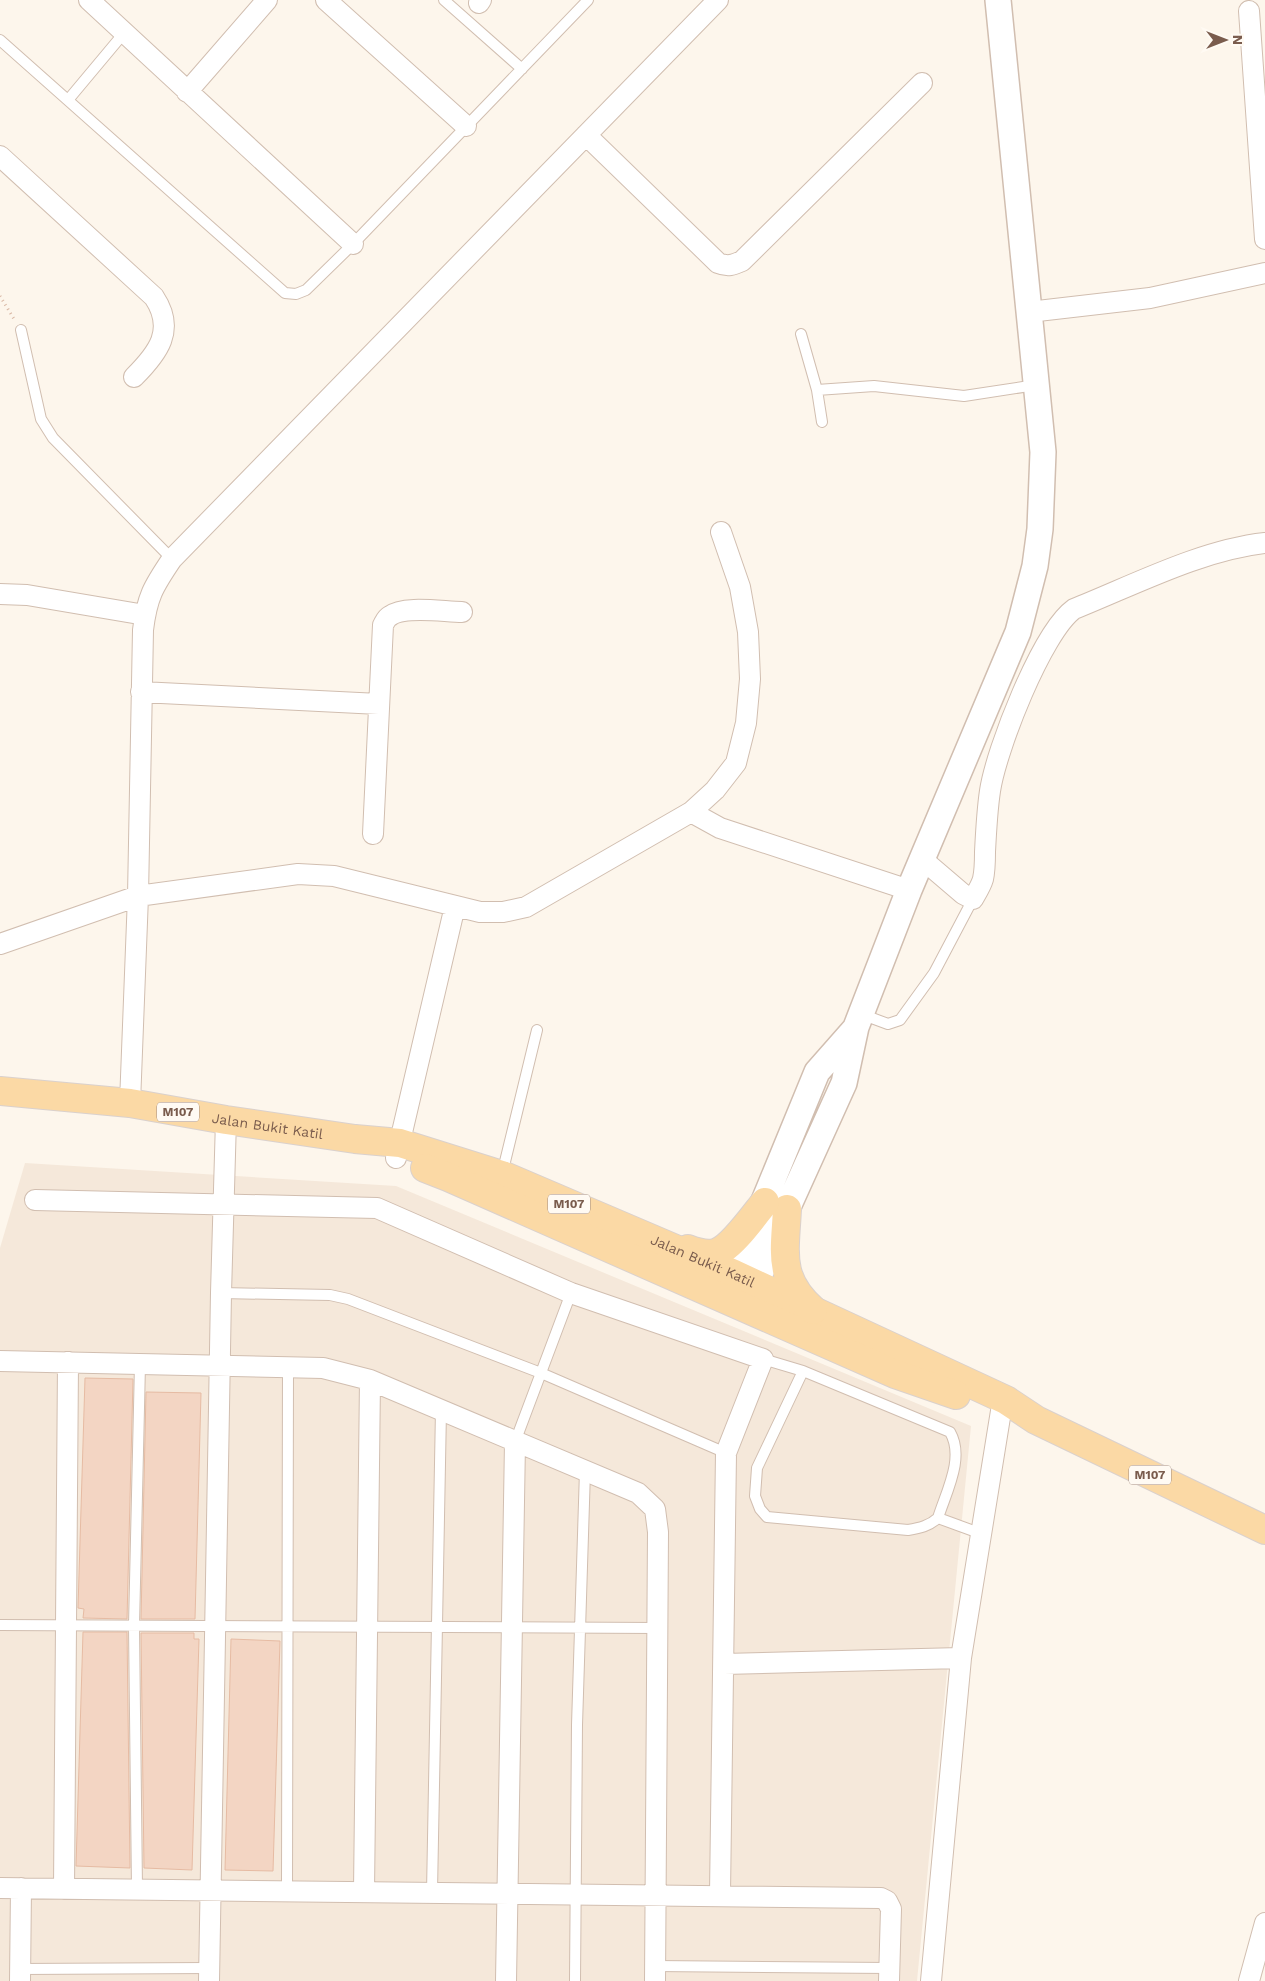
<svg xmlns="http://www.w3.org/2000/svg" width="1265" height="1981" font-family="'Work Sans',sans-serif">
	<rect width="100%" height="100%" fill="#fdf6ec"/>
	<!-- residential -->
	<path fill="#f5e8da" d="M25 1163 396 1186 971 1426 917 1981H0V1248Z"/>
	<!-- building -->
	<path fill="#f3d5c3" stroke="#e6bba3" d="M85 1378 133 1379 127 1619 83 1618 84 1609 78 1608Z
		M146 1392 201 1393 195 1619H141Z
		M83 1632H127L130 1868 76 1866Z
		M141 1633H194V1639H199L192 1870 144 1868Z
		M231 1639 280 1641 273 1871 225 1870Z"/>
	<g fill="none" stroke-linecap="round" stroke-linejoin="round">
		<defs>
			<path id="service" d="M444 0 522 69
				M0 40 285 293 296 294 306 290 353 244 588 0
				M68 100 124 33
				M21 330 41 419 53 438 172 559
				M801 334 817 390 822 422
				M817 390 874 386 964 396 1036 385
				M861 1014 888 1024 900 1020 934 973 973 899
				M502 1174 537 1030
				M221 1293 330 1295 348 1299 541 1373 726 1453
				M763 1359 803 1371 950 1432C965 1458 946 1492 938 1518 929 1526 920 1528 908 1530L767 1517 760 1509 755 1496 757 1468 803 1371
				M515 1442 571 1293
				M938 1518 982 1534
				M0 1625 657 1628
				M137 1889 134 1626 140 1364
				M287 1890 288 1367
				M432 1892 441 1410
				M655 1966 889 1968
				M20 1969 209 1968
				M575 1981 577 1725 585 1471"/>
			<path id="minor" d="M89 0 353 244
				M326 0 466 126
				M479 3 481 0
				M1249 11 1265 239
				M187 92 267 0
				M586 135 718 263C728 267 733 265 742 261L922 83
				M0 156 154 297C176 330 158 353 134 377
				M1029 312 1150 298 1265 273
				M0 594 27 595 145 615
				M141 692 379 704
				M691 812 720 828 909 890
				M373 834 383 625C385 622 386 618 390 616 404 605 444 612 462 612
				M922 859 963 894 973 899C977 892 981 886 983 879 985 870 985 861 985 852 986 832 987 811 990 791 996 750 1042 632 1074 609 1134 585 1201 550 1265 543
				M0 944 138 896 298 874 334 876 480 912H503L526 907 691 812 715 790 736 763 746 723 750 679 748 632 740 587 721 532
				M130 1103 138 896 143 630C147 597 153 587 172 559L718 0
				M396 1158 455 906
				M35 1200 377 1208 571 1293 763 1359 726 1453 720 1894
				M0 1361 323 1368 370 1380 638 1493 655 1509 658 1532 655 1981
				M724 1664 961 1658
				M0 1888 881 1898 887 1901 891 1909 889 1981
				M64 1889 68 1362
				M364 1891 370 1380
				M20 1981 21 1888
				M209 1981 221 1293 226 1120
				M506 1981 515 1442
				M931 1981 961 1658 1001 1411 1006 1400
				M1249 1981 1265 1923"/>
			<path id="tertiary" d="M734 1274 817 1072 854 1030
				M755 1286 787 1209 844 1083 856 1027 909 890 1018 632 1035 566 1040 529 1043 452 998 0"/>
			<g id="primary">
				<path id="s1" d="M0 1091 130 1103 226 1120 355 1139 400 1143 502 1175 734 1274 1006 1400 1036 1420 1265 1530"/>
				<path d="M425 1168 448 1177 895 1374 956 1395"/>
				<path d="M787 1209C785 1252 777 1278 813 1310"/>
				<path d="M688 1249C696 1252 707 1255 715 1253 731 1249 755 1214 765 1202"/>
			</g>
		</defs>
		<!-- service casing -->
		<use href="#service" stroke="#d1beb0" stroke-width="12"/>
		<!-- minor casing -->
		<use href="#minor" stroke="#d1beb0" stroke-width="22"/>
		<!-- tertiary casing -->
		<use href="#tertiary" stroke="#d1beb0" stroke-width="28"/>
		<!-- primary casing -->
		<use href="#primary" stroke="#dad1cd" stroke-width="30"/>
		<!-- path -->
		<path stroke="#d9b8a5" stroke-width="3" stroke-dasharray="1 4" stroke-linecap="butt" d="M0 296 14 319"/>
		<!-- service -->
		<use href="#service" stroke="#fff" stroke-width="10"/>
		<!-- minor -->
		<use href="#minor" stroke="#fff" stroke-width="20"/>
		<!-- tertiary -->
		<use href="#tertiary" stroke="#fff" stroke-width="25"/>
		<!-- primary -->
		<use href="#primary" stroke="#fbd9a5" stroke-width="28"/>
	</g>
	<g text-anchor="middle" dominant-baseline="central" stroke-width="5" stroke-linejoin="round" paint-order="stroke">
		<!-- shield labels -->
		<g fill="#fffaf3" stroke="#a28b7f" stroke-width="1">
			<rect x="157" y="1102.5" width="42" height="19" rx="4"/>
			<rect x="548" y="1194.5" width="42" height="19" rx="4"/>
			<rect x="1129" y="1465.5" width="42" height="19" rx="4"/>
		</g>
		<g font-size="12" font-weight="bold" fill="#7a5c4d">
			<text x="178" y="1112">M107</text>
			<text x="569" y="1204">M107</text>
			<text x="1150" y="1475">M107</text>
		</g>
		<!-- street labels -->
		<g font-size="14" fill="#7a5c4d" stroke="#fffaf3">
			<text stroke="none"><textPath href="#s1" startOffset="270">Jalan Bukit Katil</textPath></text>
			<text stroke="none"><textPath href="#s1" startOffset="729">Jalan Bukit Katil</textPath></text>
		</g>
	</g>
	<!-- north arrow -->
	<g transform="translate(1225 40) rotate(90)" stroke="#fffaf3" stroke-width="4" paint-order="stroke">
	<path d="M0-4L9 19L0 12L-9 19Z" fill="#7a5c4d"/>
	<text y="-8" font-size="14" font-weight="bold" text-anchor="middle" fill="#7a5c4d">N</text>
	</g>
</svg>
